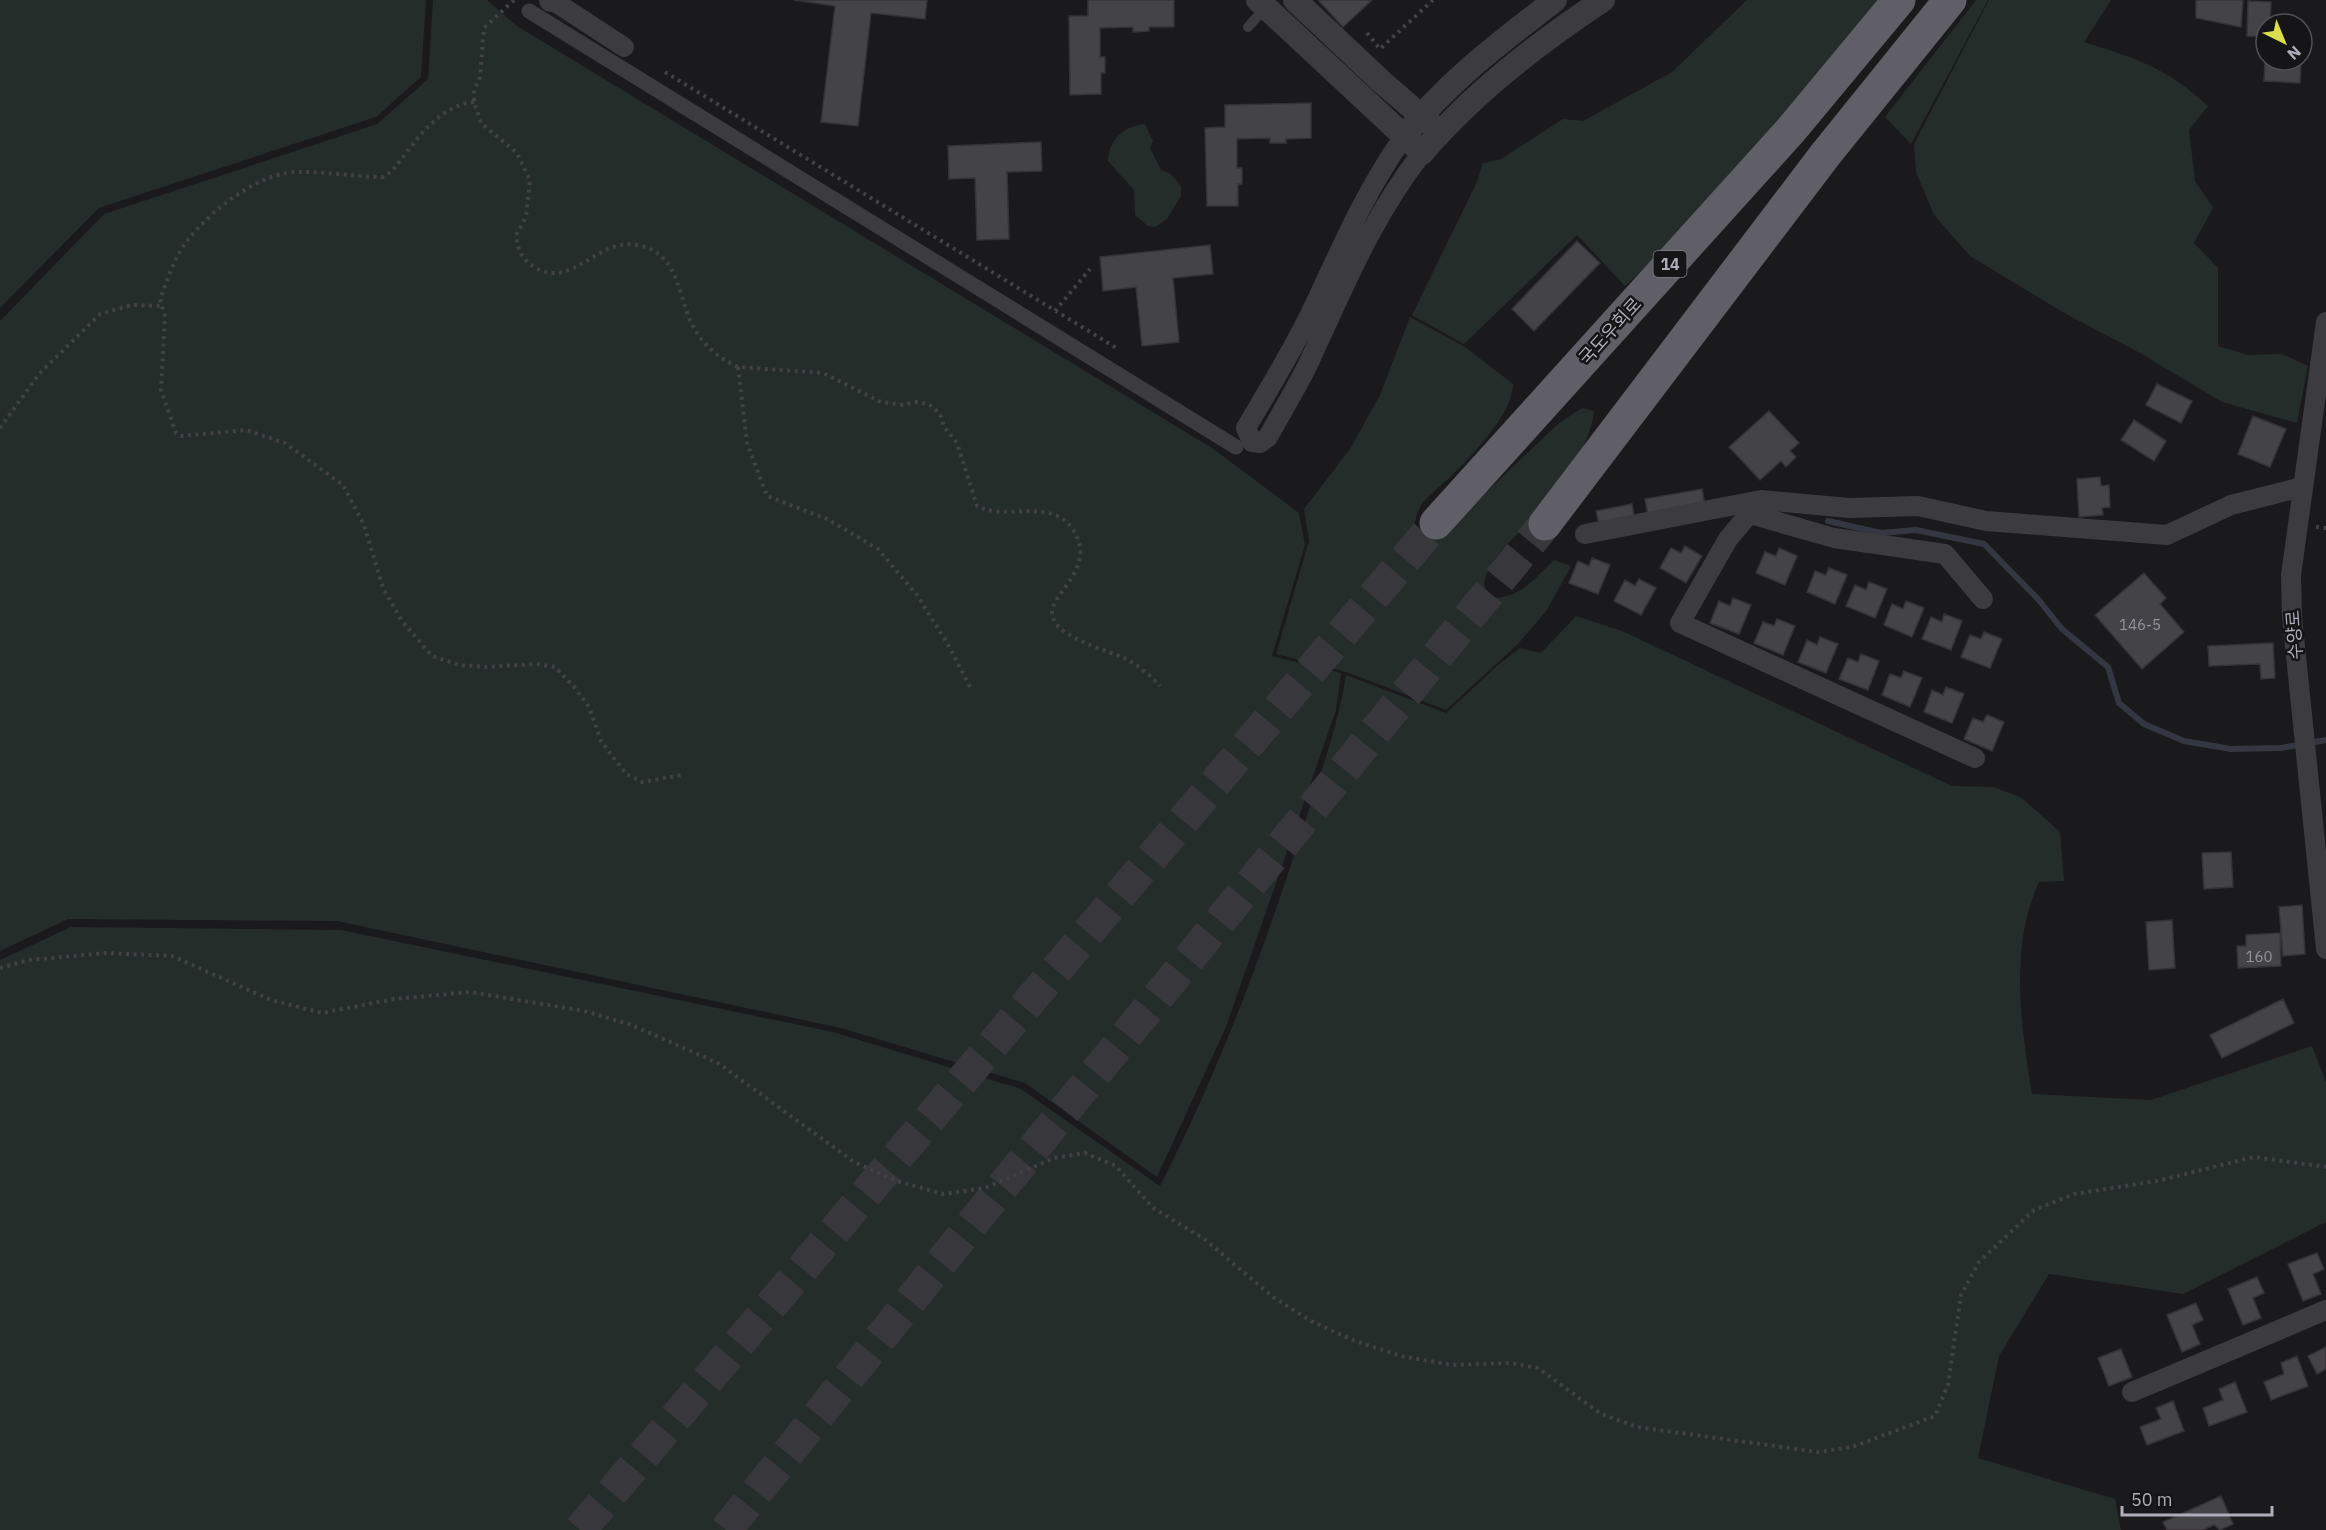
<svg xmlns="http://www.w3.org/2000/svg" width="2326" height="1530" font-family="'IBM Plex Sans','Noto Sans KR',sans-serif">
	<rect width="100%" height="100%" fill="#1a191b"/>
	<!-- green -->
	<path fill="#252d2a" d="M0 0H426L421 77 376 117 99 208 0 308Z
		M433 0H487L517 26 1212 448 1299 513 1305 545 1272 656 1341 673 1336 710 1226 1027 1157 1177 1025 1083 841 1028 337 921 68 919 0 951V321L104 214 377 124 428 79Z
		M1747 0H1881L1680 235 1625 286 1577 235 1464 344 1412 315 1476 184 1483 163 1501 159 1563 119 1583 121 1672 72Z
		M1976 0H1988L1911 144 1885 117Z
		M1989 0H2111L2084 42C2136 58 2167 68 2208 106L2189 130 2195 181 2213 208 2194 243 2218 268V346L2248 355 2282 354 2308 366 2297 423 2222 402 2140 353 2066 314 1970 256 1934 215 1916 172 1914 144Z
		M1145 124 1153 141 1150 148 1161 170 1171 174 1181 186V196L1167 219 1155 227 1148 226 1135 215 1134 190 1108 161C1109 139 1124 126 1145 124Z
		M1410 317 1465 347 1513 384C1513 413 1473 455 1452 475 1433 495 1417 498 1414 529L1429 539 1442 534 1559 423 1582 408 1594 411C1590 452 1551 499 1523 528 1510 543 1490 558 1485 579 1483 585 1486 591 1488 597 1517 602 1535 578 1554 560L1571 566 1547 610 1518 644 1446 710 1346 672 1276 654 1309 541 1304 509 1350 449 1380 395Z
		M1576 616 1622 631 1952 786 1994 787 2022 798 2060 832 2064 881 2039 882C2009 947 2021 1026 2032 1094L2151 1100 2312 1046 2326 1082V1222L2183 1294 2049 1274 1999 1356 1978 1458 2115 1499 2121 1530H0V960L71 927 341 930 833 1032 1021 1089 1160 1186C1219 1071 1264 950 1303 828 1319 777 1338 727 1346 675L1446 713 1498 665 1520 648 1541 653Z"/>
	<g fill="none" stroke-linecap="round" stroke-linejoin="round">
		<!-- stream -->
		<path stroke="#343742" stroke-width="6" d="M1828 521 1881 533 1916 530 1984 544 2038 599 2062 629 2108 667 2119 703 2144 724 2184 741 2231 749 2281 748 2326 740"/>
	</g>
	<!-- building -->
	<path fill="#444348" stroke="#353337" stroke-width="1.5" d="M794 0H927L925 19 871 13 858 126 821 122 835 6Z
		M1088 0H1174V27H1149V31L1133 32V27L1100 28V57H1105V73H1101V94L1070 95 1069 16H1088Z
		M1320 0H1372L1343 27 1319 1Z
		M2196 0H2243L2241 27 2196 18Z
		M2248 1 2271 2 2270 24H2266V37L2247 36Z
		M2265 60 2301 62 2300 83 2264 81Z
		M1311 103V138L1286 139V143H1270V138L1237 139V168H1242V184H1238V206H1207L1205 128 1225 127V105Z
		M1041 142 1042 171 1007 172 1009 239 977 240 975 178 949 179 948 146Z
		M1577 241 1600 263 1534 331 1512 309Z
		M1210 245 1213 274 1173 278 1179 342 1142 346 1136 287 1103 291 1100 257Z
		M2157 384 2192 401 2181 423 2146 405Z
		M1769 411 1799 443 1790 451 1796 457 1786 467 1781 461 1760 480 1729 447Z
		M2253 416 2286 429 2270 467 2238 454Z
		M2134 420 2166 441 2154 461 2121 440Z
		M2100 477 2101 486 2109 485 2110 507 2102 508 2103 515 2079 517 2077 479Z
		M1702 489 1705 506 1648 516 1645 499Z
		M1632 504 1635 521 1600 528 1596 511Z
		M1685 546 1702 556 1686 583 1660 568 1671 548 1681 553Z
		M1779 548 1797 556 1785 585 1756 573 1765 552 1776 556Z
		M1592 558 1610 565 1598 594 1569 583 1578 561 1589 566Z
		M1829 568 1847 575 1835 604 1807 592 1815 571 1826 575Z
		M2144 573 2166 598 2160 604 2184 632 2142 669 2095 615Z
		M1639 579 1656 588 1641 615 1614 601 1625 580 1635 586Z
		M1869 582 1887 589 1875 618 1846 606 1855 585 1866 590Z
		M1733 598 1751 605 1739 634 1710 623 1719 601 1730 606Z
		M1906 601 1924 608 1912 637 1884 625 1892 604 1903 609Z
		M1944 614 1962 621 1951 650 1922 639 1931 617 1942 622Z
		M1777 619 1795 626 1783 655 1754 643 1763 622 1774 626Z
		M1984 632 2002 639 1990 668 1961 657 1970 635 1981 639Z
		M1820 637 1838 644 1826 673 1798 662 1807 640 1817 645Z
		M2273 643 2275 678 2261 679 2260 664 2209 666 2208 646Z
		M1861 654 1879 661 1868 690 1839 679 1848 658 1858 662Z
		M1904 671 1922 678 1910 707 1882 695 1890 674 1901 678Z
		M1946 687 1964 694 1952 723 1924 712 1932 690 1943 695Z
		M1987 715 2004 722 1992 751 1964 739 1973 718 1983 722Z
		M2231 852 2233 887 2204 889 2202 853Z
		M2302 905 2305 954 2283 956 2279 907Z
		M2172 920 2175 968 2149 970 2146 922Z
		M2280 933 2281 966 2238 968 2237 946H2246V935Z
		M2283 999 2294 1023 2222 1058 2210 1035Z
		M2317 1253 2324 1269 2313 1274 2321 1294 2303 1301 2288 1264Z
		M2257 1277 2264 1293 2253 1298 2261 1318 2243 1325 2228 1289Z
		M2196 1303 2203 1320 2192 1325 2200 1344 2182 1352 2167 1315Z
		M2326 1347V1369L2317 1374 2308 1356Z
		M2121 1349 2132 1377 2109 1386 2098 1358Z
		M2297 1356 2308 1386 2271 1400 2264 1382 2284 1374 2281 1363Z
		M2235 1382 2247 1412 2209 1426 2203 1408 2223 1400 2219 1389Z
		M2173 1401 2184 1431 2147 1445 2140 1427 2161 1419 2156 1408Z
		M2221 1496 2233 1524 2220 1530 2214 1525 2203 1530H2167L2163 1522Z"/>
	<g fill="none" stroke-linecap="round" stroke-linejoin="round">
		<!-- trunk-tunnel -->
		<path stroke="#38373b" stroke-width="33" stroke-dasharray="33 16" stroke-linecap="butt" d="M580 1530 1436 523
			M726 1530 980 1214 1545 524"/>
		<!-- path -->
		<path stroke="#414146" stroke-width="4" stroke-dasharray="3 4.5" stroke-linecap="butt" d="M514 0 484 28 480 77 474 90V102L481 123 517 153 530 180 526 217 516 235C518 251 522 260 536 268 573 289 596 238 637 245 677 252 678 292 690 320 700 342 716 357 738 367L823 373 881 402 903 405 916 402 929 404 940 414 944 427 957 443 977 506C1006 522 1053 496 1074 531 1098 572 1044 596 1053 618 1060 638 1106 650 1124 658 1138 665 1150 675 1160 686
			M1367 33 1380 49 1433 0
			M665 72 1118 349
			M474 102C435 107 415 143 392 171L383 177C354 177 325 171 296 172 255 173 199 219 179 253 171 268 166 284 160 299L165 316 161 390 176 433 181 436 246 430 285 443 343 485 364 525 383 588 402 621 432 656 459 665 486 667 536 664 555 667 575 688 589 707 601 741 626 774 642 782 682 775
			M1055 311 1090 269
			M738 367 747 443 767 496 827 519 878 549 917 595 949 646 970 687
			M0 428 39 374 100 314 132 305 162 306
			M2316 527 2326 528
			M0 968 29 960 106 953 172 956 271 1000 322 1013 394 999 470 992 584 1011 629 1024 718 1063 854 1162 897 1181 943 1194 985 1188 1054 1158 1085 1153 1116 1166 1153 1208 1203 1238 1273 1297 1311 1321 1355 1341 1401 1356 1452 1365 1510 1363 1538 1368 1601 1414 1637 1427 1818 1452 1852 1447 1935 1416 1948 1385 1961 1295 1979 1262 2034 1210 2074 1194 2157 1181 2254 1157 2326 1167"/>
		<!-- service -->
		<path stroke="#3c3b40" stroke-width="10" d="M1248 27 1266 7"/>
		<!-- pedestrian -->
		<path stroke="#3c3b40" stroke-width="15" d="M529 11 1236 447"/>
		<!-- minor -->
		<path stroke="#3c3b40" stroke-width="20" d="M552 0 624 47
			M1403 138C1366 190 1342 247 1315 304 1295 347 1270 387 1246 428L1252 442 1260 443 1268 437C1282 411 1298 386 1310 360 1344 287 1372 217 1422 153
			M2326 322 2291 575 2292 617 2326 949
			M1761 500 1728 539 1680 623 1975 758
			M1750 514 1834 538 1945 554 1983 599
			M1585 534 1761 500 1849 508 1918 506 1986 521 2167 535 2231 505 2302 487
			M2132 1392 2326 1310"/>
		<!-- tertiary -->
		<path stroke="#3c3b40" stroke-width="24" d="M551 0H552
			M1258 0 1422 153C1472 94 1538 43 1603 0
			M1295 0 1383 83 1431 124
			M1403 138C1445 83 1501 42 1555 0"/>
		<!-- trunk -->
		<path stroke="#605f67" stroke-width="33" d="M1436 523 1791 130 1899 0
			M1545 524 1825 155 1950 0"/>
	</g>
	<g text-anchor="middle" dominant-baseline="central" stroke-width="5" stroke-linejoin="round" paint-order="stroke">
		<!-- number labels -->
		<g font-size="15" fill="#94929d">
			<text x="2140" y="624">146-5</text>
			<text x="2259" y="956">160</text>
		</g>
		<!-- shield labels -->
		<rect fill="#151416" stroke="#807f88" stroke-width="1.5" x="1653.5" y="251" width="33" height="26" rx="4.5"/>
		<g font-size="16" font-weight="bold" fill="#aeadb9">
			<text x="1670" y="264">14</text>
		</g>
		<!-- street labels -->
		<g font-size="18" fill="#aeadb9" stroke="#151416">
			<text transform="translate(1610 331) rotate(-48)">국도우회로</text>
			<text transform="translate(2294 635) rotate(-94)">수양로</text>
		</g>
	</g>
	<!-- north arrow -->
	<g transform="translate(2284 42) rotate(137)"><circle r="28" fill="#151416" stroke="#525157" stroke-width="1.5"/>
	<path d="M0-4.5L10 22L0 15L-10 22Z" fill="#dcdf4d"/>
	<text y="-9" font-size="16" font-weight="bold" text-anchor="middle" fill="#aeadb9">N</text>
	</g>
	<!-- scale -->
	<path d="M2122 1506v9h150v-9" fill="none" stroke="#aeadb9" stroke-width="3"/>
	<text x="2131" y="1506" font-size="18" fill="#aeadb9" stroke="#151416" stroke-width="4.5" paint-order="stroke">50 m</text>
</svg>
